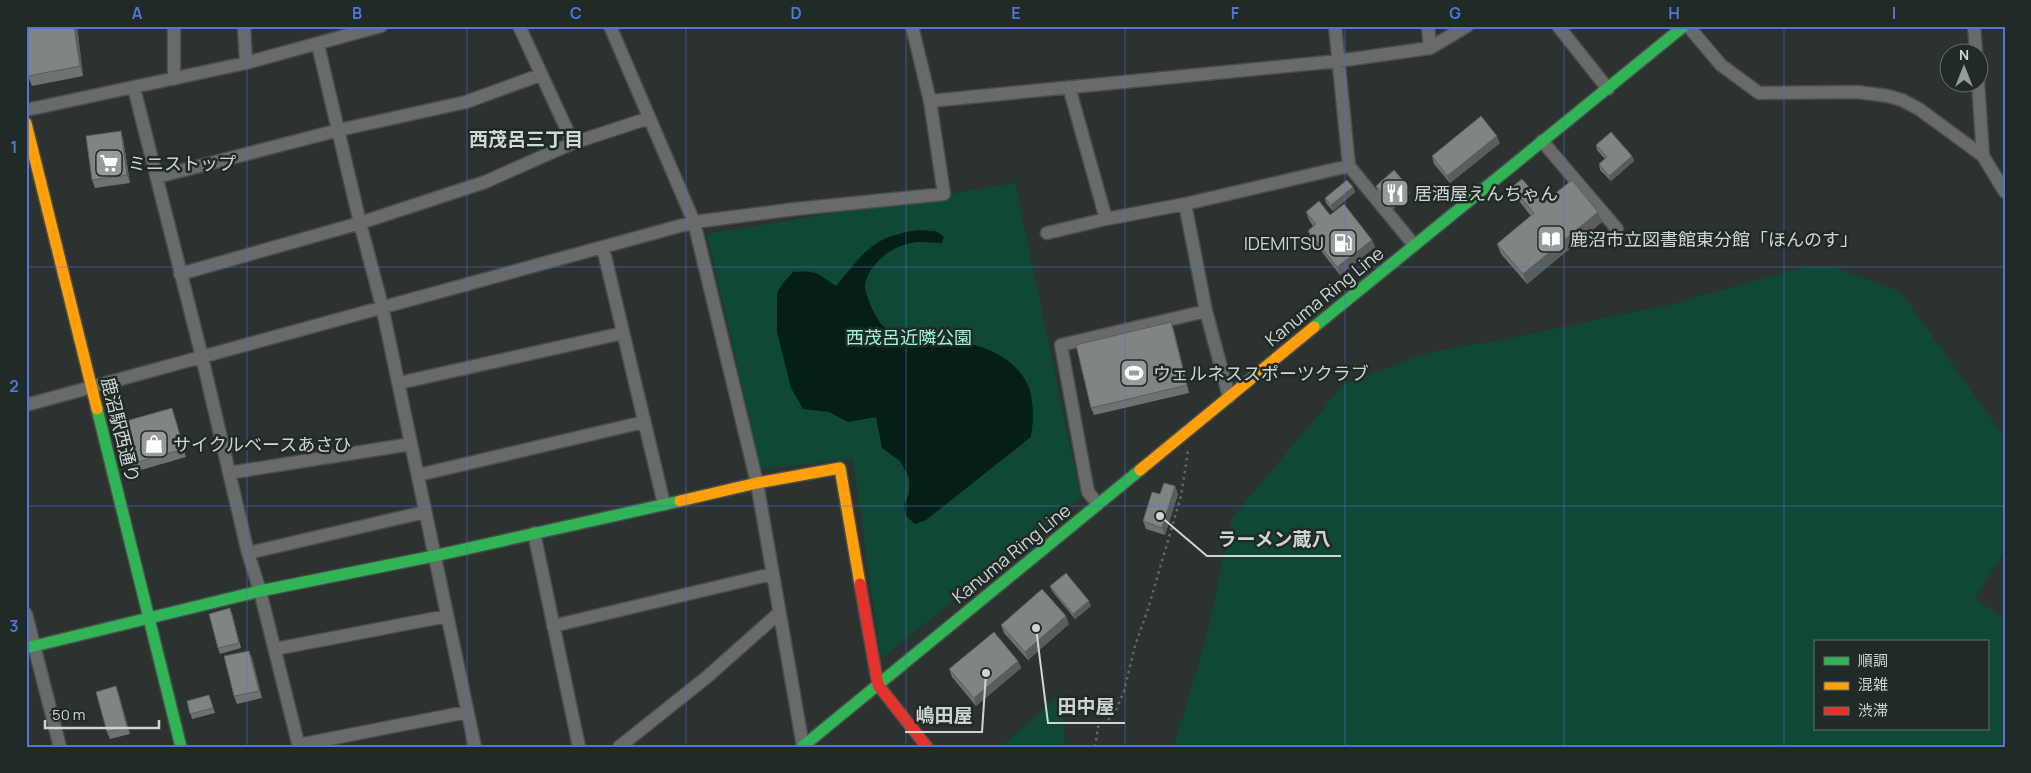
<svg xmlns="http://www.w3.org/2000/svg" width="2031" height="773" font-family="Manrope,'Noto Sans JP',sans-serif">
	<rect width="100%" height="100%" fill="#2c322f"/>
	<!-- green -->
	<path fill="#0f4837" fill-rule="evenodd" d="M1015 183 1081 497 881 659 853 459 761 469 707 234Z
		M1805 267H1834L1901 292 2005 438V550L1975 599 2005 619V747H1174L1208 631 1232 518 1344 384 1430 352 1502 340 1672 304ZM1815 642H1987V729H1815Z
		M1062 692 1065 747H1001Z"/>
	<!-- water -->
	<path fill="#042016" d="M919 230 936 231 944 237 942 243C932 243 920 241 911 243 892 246 869 264 865 284 864 294 876 319 883 326 902 345 927 341 951 342 983 342 1024 361 1031 395 1034 408 1033 424 1031 437L926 520 915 524 906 516 904 505 909 493V478L900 461 882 448 876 417 848 422 829 412 803 409 791 388 777 332V293L783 283 793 272C817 270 817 273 836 286 865 252 872 236 919 230Z"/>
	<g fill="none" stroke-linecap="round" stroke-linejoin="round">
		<defs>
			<path id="street" d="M244 26 246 63
				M519 26 573 143
				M610 26 694 222 757 483 803 746
				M1335 26 1349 166 1414 245
				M1428 26 1430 48
				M1558 26 1608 89
				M1688 26 1721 65 1759 93 1858 92 1888 96 1902 100 1919 109 1983 156 2005 192
				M1974 26 1976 52
				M318 45 360 223 382 306 475 747
				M174 79V26
				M1978 82 1983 156
				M1069 87 1106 219
				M134 88 202 357 248 553 260 591 299 747
				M930 101 1338 61 1430 48 1467 26
				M26 110 246 63 381 26
				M1542 141 1617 229
				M157 177 339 130 466 102 540 75
				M1185 204 1206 311 1229 397
				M1047 233 1106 219 1185 204 1349 166
				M603 248 664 504
				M180 274 360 223 485 182 573 143 649 118
				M399 383 623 333
				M26 405 694 222 795 209 944 194 930 101 912 26
				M229 473 411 444
				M418 475 644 422
				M1098 504 1088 492 1061 345 1206 311
				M534 533 579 747
				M248 553 425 512
				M26 614 60 747
				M553 626 772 574
				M275 649 447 616
				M298 745 467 712
				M619 747 707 677 779 613"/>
			<path id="fast" d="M1314 327 1684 26
				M97 409 181 747
				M26 648 260 591 434 556 680 501
				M802 747 1140 470"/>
			<path id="slow" d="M26 123 97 409
				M1140 470 1314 327
				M680 501 757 483 840 468 860 584"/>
			<path id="jam" d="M860 584 878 685 927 747"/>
		</defs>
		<!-- street casing -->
		<use href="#street" stroke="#494e4c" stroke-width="15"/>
		<!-- fast casing -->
		<use href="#fast" stroke="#494e4c" stroke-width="14"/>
		<!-- slow casing -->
		<use href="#slow" stroke="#494e4c" stroke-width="14"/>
		<!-- jam casing -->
		<use href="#jam" stroke="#494e4c" stroke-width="14"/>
		<!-- path -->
		<path stroke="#636866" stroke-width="2.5" stroke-dasharray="2.5 4" stroke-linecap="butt" d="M1095 747 1098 727 1114 715 1124 691 1135 646 1148 609 1181 496 1188 451"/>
		<!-- street -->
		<use href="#street" stroke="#686b6a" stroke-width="12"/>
		<!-- fast -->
		<use href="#fast" stroke="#30b455" stroke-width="11"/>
		<!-- slow -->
		<use href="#slow" stroke="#ff9f0a" stroke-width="11"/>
		<!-- jam -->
		<use href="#jam" stroke="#e5322d" stroke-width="11"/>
	</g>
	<!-- wall -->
	<path fill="#6e7271" d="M77 26 83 76 32 86 28 76Z
		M123 139 130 183 95 188 92 180Z
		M1500 143 1450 183 1434 164 1432 156Z
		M1596 145 1632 156 1634 161 1611 181 1600 170 1599 164 1605 159 1597 150Z
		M1376 186 1410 193 1393 209 1379 194Z
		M1353 187 1355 192 1333 211 1326 203 1325 198Z
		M1512 187 1543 203 1602 222 1527 284 1501 254 1497 244 1531 216 1516 197Z
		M1306 212 1330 215 1372 240 1375 247 1340 275 1311 238 1308 231 1313 226 1309 220Z
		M1171 322 1174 330 1189 393 1094 415 1091 408Z
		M174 415 186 457 134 472 131 464Z
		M1175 486 1178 494 1165 535 1146 529 1143 521 1160 494Z
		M1050 586 1091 606 1075 619 1052 591Z
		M232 613 241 648 220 654 218 648Z
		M1069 624 1028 660 1004 633 1001 625Z
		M252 658 262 698 237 704 234 696Z
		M1018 661 1021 668 976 706 952 677 949 669Z
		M116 686 130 734 110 739 107 732Z
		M209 695 215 713 192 719 187 701Z"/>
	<!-- shaded-wall -->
	<path fill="#5a5d5c" d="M74 26H77L83 76 80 66Z
		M121 131 123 139 130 183 127 175Z
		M1497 136 1500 143 1450 183 1447 176Z
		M1632 156 1634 161 1611 181 1609 176Z
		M1407 185 1410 193 1393 209 1390 201Z
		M1353 187 1355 192 1333 211 1331 205Z
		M1598 212 1602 222 1527 284 1523 274Z
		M1372 240 1375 247 1340 275 1337 267Z
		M1171 322 1174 330 1189 393 1187 385Z
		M1175 486 1178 494 1165 535 1162 528Z
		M1089 601 1091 606 1075 619 1073 614Z
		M1066 616 1069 624 1028 660 1025 652Z
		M249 651 252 658 262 698 259 691Z
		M1018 661 1021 668 976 706 974 698Z
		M116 686 119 694 130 734 127 727Z"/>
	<!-- building -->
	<path fill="#808583" stroke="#5a5d5c" d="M26 26H74L80 66 28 76 26 65Z
		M1481 116 1497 136 1447 176 1432 156Z
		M121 131 127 175 92 180 86 136Z
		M1611 132 1632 156 1609 176 1599 164 1607 157 1596 145Z
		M1394 170 1407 185 1390 201 1376 186Z
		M1522 179 1543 203 1572 180 1598 212 1523 274 1497 244 1534 213 1512 187Z
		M1347 180 1353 187 1331 205 1325 198Z
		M1319 201 1330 215 1344 204 1372 240 1337 267 1308 231 1316 224 1306 212Z
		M1171 322 1187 385 1091 408 1076 345Z
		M172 408 184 449 131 464 119 423Z
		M1164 483 1175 486 1162 528 1143 521 1152 492 1160 494Z
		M1066 573 1089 601 1073 614 1050 586Z
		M1042 589 1066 616 1025 652 1001 625Z
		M230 608 239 643 218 648 209 614Z
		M994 632 1018 661 974 698 949 669Z
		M249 651 259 691 234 696 224 656Z
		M116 686 127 727 107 732 96 692Z
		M209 695 213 708 190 714 187 701Z"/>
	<!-- grid -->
	<path fill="none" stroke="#5276d6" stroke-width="1" stroke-opacity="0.55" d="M247 26V747M467 26V747M686 26V747M906 26V747M1125 26V747M1345 26V747M1564 26V747M1784 26V747M26 267H2005M26 506H2005"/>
	<!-- icons -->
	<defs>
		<symbol id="supermarket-square" viewBox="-11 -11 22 22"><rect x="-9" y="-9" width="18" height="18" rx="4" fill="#959c99" stroke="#202a26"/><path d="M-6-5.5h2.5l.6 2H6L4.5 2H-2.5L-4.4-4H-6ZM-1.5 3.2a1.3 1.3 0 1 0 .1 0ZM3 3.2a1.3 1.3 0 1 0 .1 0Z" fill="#fff"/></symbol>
		<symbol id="restaurant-square" viewBox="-11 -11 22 22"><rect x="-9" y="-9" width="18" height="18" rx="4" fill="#959c99" stroke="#202a26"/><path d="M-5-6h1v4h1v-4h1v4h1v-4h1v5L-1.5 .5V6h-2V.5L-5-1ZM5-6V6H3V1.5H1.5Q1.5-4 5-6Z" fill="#fff"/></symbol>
		<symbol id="library-square" viewBox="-11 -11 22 22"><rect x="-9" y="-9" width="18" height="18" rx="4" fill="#959c99" stroke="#202a26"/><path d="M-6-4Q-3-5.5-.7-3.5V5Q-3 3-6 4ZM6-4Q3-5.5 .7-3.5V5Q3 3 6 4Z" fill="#fff"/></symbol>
		<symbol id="fuel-square" viewBox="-11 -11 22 22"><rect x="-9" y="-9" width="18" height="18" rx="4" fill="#959c99" stroke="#202a26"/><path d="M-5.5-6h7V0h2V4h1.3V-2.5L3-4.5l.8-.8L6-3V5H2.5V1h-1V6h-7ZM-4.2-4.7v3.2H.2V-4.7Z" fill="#fff"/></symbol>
		<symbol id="stadium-square" viewBox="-11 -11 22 22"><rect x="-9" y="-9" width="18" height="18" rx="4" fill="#959c99" stroke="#202a26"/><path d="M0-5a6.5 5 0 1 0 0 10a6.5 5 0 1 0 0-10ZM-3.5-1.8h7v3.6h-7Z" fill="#fff"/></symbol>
		<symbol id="shop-square" viewBox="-11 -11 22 22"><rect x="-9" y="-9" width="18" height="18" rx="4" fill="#959c99" stroke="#202a26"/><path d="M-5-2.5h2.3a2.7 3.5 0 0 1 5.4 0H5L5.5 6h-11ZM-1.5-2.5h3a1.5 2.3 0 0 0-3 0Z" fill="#fff"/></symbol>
	</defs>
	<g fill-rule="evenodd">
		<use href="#supermarket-square" x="93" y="147" width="32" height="32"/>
		<use href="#restaurant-square" x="1379" y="177" width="32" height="32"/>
		<use href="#library-square" x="1535" y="223" width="32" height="32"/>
		<use href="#fuel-square" x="1327" y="227" width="32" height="32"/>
		<use href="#stadium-square" x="1118" y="357" width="32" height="32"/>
		<use href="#shop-square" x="138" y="428" width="32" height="32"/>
	</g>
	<g text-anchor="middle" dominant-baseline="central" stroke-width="5" stroke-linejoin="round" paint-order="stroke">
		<!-- poi labels -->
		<g font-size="18" fill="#ced5d2" stroke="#202a26" text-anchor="start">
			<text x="128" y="163">ミニストップ</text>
			<text x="1414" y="193">居酒屋えんちゃん</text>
			<text x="1570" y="239">鹿沼市立図書館東分館「ほんのす」</text>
			<text x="1324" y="243" text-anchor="end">IDEMITSU</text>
			<text x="1153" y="373">ウェルネススポーツクラブ</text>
			<text x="173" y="444">サイクルベースあさひ</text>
		</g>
		<!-- street labels -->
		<g font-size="18" fill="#ced5d2" stroke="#202a26">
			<text transform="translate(1324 296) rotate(-39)">Kanuma Ring Line</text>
			<text transform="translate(121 430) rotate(76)">鹿沼駅西通り</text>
			<text transform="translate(1011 553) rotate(-39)">Kanuma Ring Line</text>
		</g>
		<!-- park labels -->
		<g font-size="18" fill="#98fad5" stroke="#202a26">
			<text x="909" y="337">西茂呂近隣公園</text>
		</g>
		<!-- neighbourhood labels -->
		<g font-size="19" font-weight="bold" fill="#cedbd5" stroke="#202a26">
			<text x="526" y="139">西茂呂三丁目</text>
		</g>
	</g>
	<!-- callouts -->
	<path fill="none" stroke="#ced5d2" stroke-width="2" d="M1160 516L1207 556H1341M1036 628L1048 723H1125M986 673L982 732H905"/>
	<g fill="#ced5d2" stroke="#202a26" stroke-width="2">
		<circle cx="1160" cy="516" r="5"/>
		<circle cx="1036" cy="628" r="5"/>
		<circle cx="986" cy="673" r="5"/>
	</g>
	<g font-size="19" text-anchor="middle" font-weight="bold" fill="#ced5d2" stroke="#202a26" stroke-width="5" stroke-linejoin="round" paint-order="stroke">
		<text x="1274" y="546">ラーメン蔵八</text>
		<text x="1086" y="713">田中屋</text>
		<text x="944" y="722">嶋田屋</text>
	</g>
	<!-- border -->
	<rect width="2031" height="773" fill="none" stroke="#202a26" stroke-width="55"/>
	<!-- legend -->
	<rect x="1814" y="640" width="175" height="90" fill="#202a26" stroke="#666e6b"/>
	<rect x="1824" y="657" width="25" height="8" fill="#30b455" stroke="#666e6b"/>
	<text x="1858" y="666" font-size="15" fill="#ced5d2">順調</text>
	<rect x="1824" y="682" width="25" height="8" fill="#ff9f0a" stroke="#666e6b"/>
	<text x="1858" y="690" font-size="15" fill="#ced5d2">混雑</text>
	<rect x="1824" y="707" width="25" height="8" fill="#e5322d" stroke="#666e6b"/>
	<text x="1858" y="716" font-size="15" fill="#ced5d2">渋滞</text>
	<!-- north arrow -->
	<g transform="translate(1964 68)"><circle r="24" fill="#202a26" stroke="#666e6b"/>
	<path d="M0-4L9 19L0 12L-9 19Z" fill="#959c99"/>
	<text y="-8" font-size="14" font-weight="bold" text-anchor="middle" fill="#ced5d2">N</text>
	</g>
	<!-- scale -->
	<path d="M45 720v8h114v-8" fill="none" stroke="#ced5d2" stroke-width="2.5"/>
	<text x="52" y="720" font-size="15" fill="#ced5d2" stroke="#202a26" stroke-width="4" paint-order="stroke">50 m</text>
	<rect x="28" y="28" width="1976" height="718" fill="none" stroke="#5276d6" stroke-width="2"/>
	<g font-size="16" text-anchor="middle" font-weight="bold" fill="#5276d6">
		<text x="137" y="19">A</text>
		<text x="357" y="19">B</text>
		<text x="576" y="19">C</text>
		<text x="796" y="19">D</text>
		<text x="1016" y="19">E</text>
		<text x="1235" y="19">F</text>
		<text x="1455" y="19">G</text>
		<text x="1674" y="19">H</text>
		<text x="1894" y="19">I</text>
		<text x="14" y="153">1</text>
		<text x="14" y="392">2</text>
		<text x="14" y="632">3</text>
	</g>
</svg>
